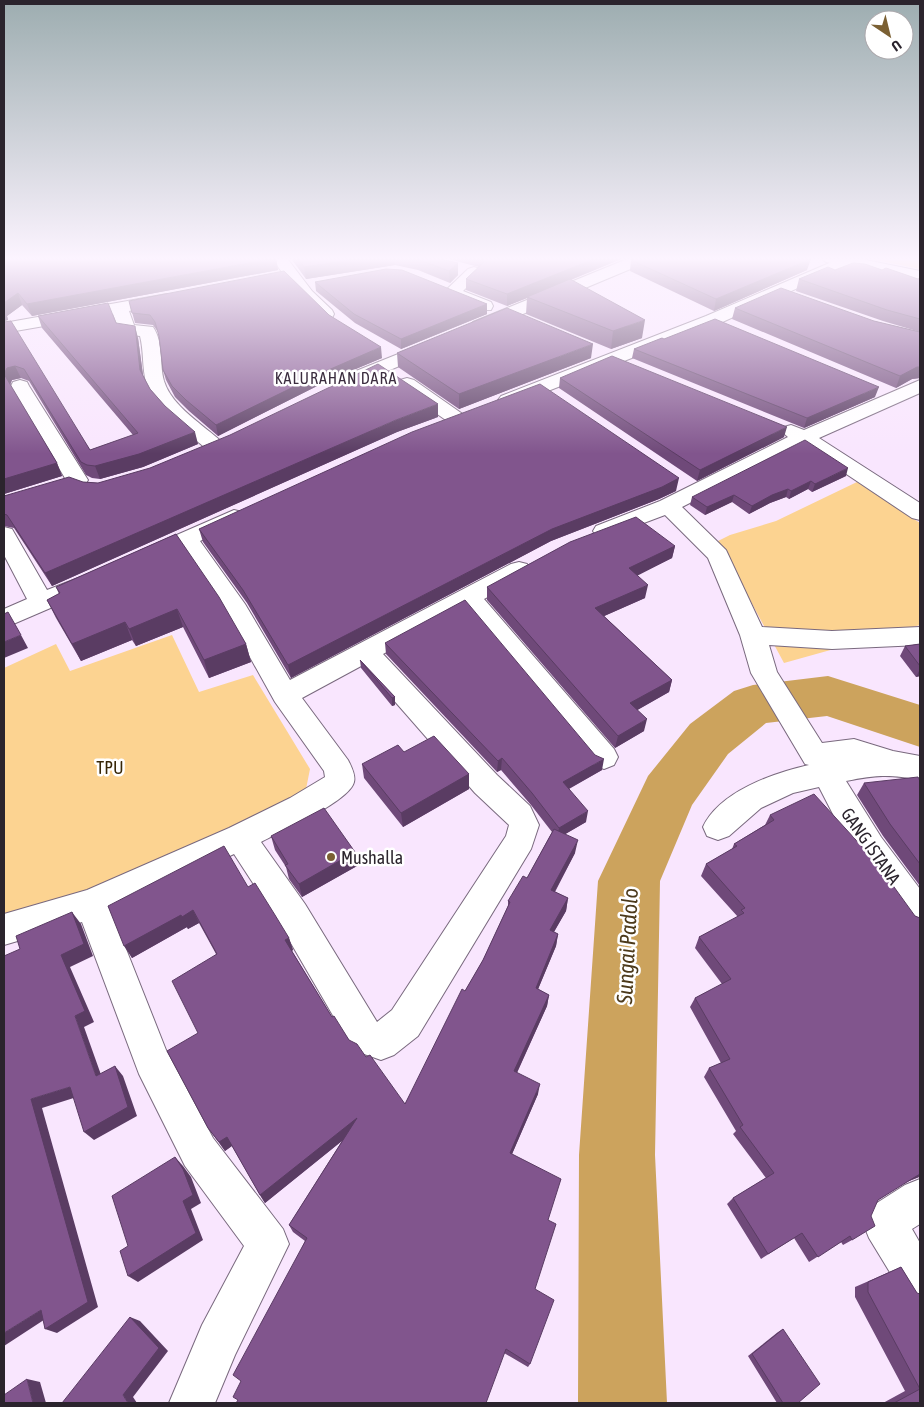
<svg xmlns="http://www.w3.org/2000/svg" width="924" height="1407" font-family="'Asap Condensed',sans-serif">
	<rect width="100%" height="100%" fill="#f9e6fe"/>
	<!-- green -->
	<path fill="#fcd391" d="M861 257H920V269Z
		M857 482 920 523V625L784 663 718 541 730 535 776 521Z
		M172 635 199 692 253 675 310 769 306 789 282 809 16 919 4 921V668L56 644 70 671Z"/>
	<g fill="none" stroke-linecap="round" stroke-linejoin="round">
		<!-- river -->
		<path fill="#cca35d" fill-rule="evenodd" d="M828 676 920 705V747L827 716 766 723 728 754 692 805 660 881 655 1155 667 1403H578L579 1155 598 881 648 776 690 724 734 691 753 685Z"/>
		<defs>
			<path id="minor" d="M271 257H286L312 291 332 310 334 314 332 318H320L300 297Z
				M632 257H654L652 260 485 330 479 331 473 330 470 326 473 322Z
				M850 257 854 261 851 264 718 324 515 404 508 406 501 404 498 400 501 396 706 316 841 258Z
				M474 267 480 269 482 272 463 291 491 302 493 306 491 310H479L446 295 444 292 468 269Z
				M167 294 173 296 175 299 173 302 129 311 134 325 153 327C164 343 159 363 164 381 172 407 204 425 223 443L226 447 223 451 216 453 209 451C187 432 155 412 146 382 142 367 144 351 140 336L121 334 113 314 4 333V323Z
				M433 340 439 341 442 345 439 349 355 385 348 387 341 385 339 381 341 377Z
				M407 378 414 380 464 415 467 419 464 423 457 425 450 423 400 388 398 384 400 380Z
				M20 380 27 382 29 386 88 480 85 485 77 486 69 485 66 480 11 386 13 382Z
				M920 380V393L819 438 920 503V520L912 518 803 445 682 507 726 550 762 627 832 631 920 627V645L832 649 769 645 777 672 822 743 854 739 893 751 920 756V780C890 774 875 775 846 781L881 837 920 889V930L908 926 871 874 836 820 819 787 793 793 761 808 729 836 718 840 707 836 703 827C719 792 773 773 809 765L805 764 751 673 740 635 708 558 665 515 604 538 596 536 593 531 596 526 660 501 788 437 781 431 784 427 791 425 804 430Z
				M234 510 242 512 245 517 242 522 200 541 245 604 290 680 511 564 519 562 527 564 531 570 527 576 484 599 614 749 618 757 614 765 604 769 594 765 465 610 383 654 497 775 530 806 539 825 531 849 418 1036 394 1055 381 1060 353 1050 281 926 234 854 111 911 166 1050 213 1138 283 1229 289 1244 235 1355 215 1403H169L202 1325 244 1246 185 1166 139 1074 82 922 4 945V914L87 890 229 828 290 798 325 777 324 771 275 702 226 614 182 549 156 561 148 564 140 561 136 556 140 551ZM363 665 475 793 509 825 506 836 392 1010 377 1022 305 904 261 842C280 832 350 801 354 782 356 775 351 766 348 760L302 698Z
				M4 527 12 529 47 590 81 577 90 579 93 585 90 591 4 628V609L27 599 4 555Z
				M920 1179V1224L912 1229 920 1243V1304L905 1297 869 1238 863 1223 869 1208 905 1185Z"/>
			<path id="major" d="M819 257H851L920 271V281L826 262Z"/>
		</defs>
		<!-- minor casing -->
		<use href="#minor" stroke="#79697e" stroke-width="2"/>
		<!-- major casing -->
		<use href="#major" stroke="#79697e" stroke-width="2"/>
		<!-- minor -->
		<use href="#minor" fill="#fff" fill-rule="evenodd"/>
		<!-- major -->
		<use href="#major" fill="#fff" fill-rule="evenodd"/>
	</g>
	<!-- wall -->
	<path fill="#6f4979" d="M4 257 276 258 278 270 32 316 22 305 7 316 8 320 4 321Z
		M290 257H432L458 263V275L450 283 418 270 395 265 306 279Z
		M440 257H626L571 280 642 338 611 349 526 314 527 298 507 306 466 290V279L479 267Z
		M631 260 807 270 714 311 630 271Z
		M835 270H882L918 279 920 278V332L883 321 796 291 799 279Z
		M315 282 487 304V314L401 349 355 323 316 291Z
		M129 301 329 315 382 358 327 381 218 436 189 411 175 397 166 380 163 370 158 332 153 325 135 323Z
		M735 308 874 321 920 332V378L912 379 896 388 732 319Z
		M38 316 116 323 138 338 143 376 150 389 198 444 143 467 100 479 92 478 86 475 29 381 21 378 12 380 10 385 57 463 62 476 4 494V322L90 450 133 435 42 328Z
		M664 339 875 397 804 428 632 358 634 349Z
		M397 353 591 358 459 409 398 367Z
		M560 378 784 437 697 481 559 388Z
		M438 417 397 432 52 586 14 528 4 526V496L83 482 98 483Z
		M846 476 812 492 808 489 789 499 786 497 770 503 749 514 732 502 705 515 690 505 692 497Z
		M676 491 659 499 551 541 291 678 247 603 203 542 199 529Z
		M176 534 246 644 251 662 209 678 183 627 136 646 132 640 81 661 56 618 47 600 59 594 56 587Z
		M675 546 672 558 637 575 645 598 604 616 672 680 669 692 637 710 644 731 615 748 487 600V587Z
		M385 643 602 770 569 789 586 822 565 834 575 853 555 892 568 898 566 911 554 932 558 934 556 946 538 989 549 995 547 1006 517 1073 538 1094 512 1154 548 1220 535 1289 530 1364 528 1367 504 1353 238 1400 241 1381 305 1241 293 1232 289 1225 342 1141 265 1203 260 1195 232 1146 225 1151 208 1128 198 1033 216 954 199 923 188 929 187 927 132 958 108 906 248 887 289 938 293 950 292 951 332 1017 349 1040 366 1057 405 1104 465 991 483 960 508 906V901L527 878 552 832 531 805 501 770 497 772 386 654Z
		M920 644V676L916 677 900 656 905 646Z
		M360 660 395 697V705L392 706 361 668Z
		M362 764 469 774V789L403 827 364 778Z
		M920 781V886L883 836 857 795 864 783Z
		M770 815 915 916 920 918V1178L919 1177 904 1183 878 1200 852 1240 843 1245 841 1242 809 1262 794 1238 761 1259 727 1204 733 1198 766 1178 733 1134 736 1131 704 1077 709 1068 721 1063 690 1007 695 998 722 984 695 948 699 937 738 917 701 876 706 864 732 849 734 844 765 825Z
		M271 836 357 866 302 897 289 879 286 867 275 850Z
		M901 1267 917 1293 920 1403H883L905 1391 855 1297V1287Z
		M783 1329 798 1403H777L748 1356 778 1332Z"/>
	<!-- shaded-wall -->
	<path fill="#5a3c63" d="M369 257H394L395 265 306 279 304 267Z
		M599 257H626L528 297H527V298L507 306V294Z
		M276 258 278 270 32 316 27 304Z
		M811 259 807 270 714 311 716 299Z
		M458 263V275L450 283 449 271Z
		M18 293 22 305 7 316 8 320 4 321V303Z
		M487 304V314L401 349V339Z
		M645 320 642 338 611 349 613 331Z
		M135 326 138 338 144 382 140 370Z
		M593 344 591 358 459 409V394Z
		M381 347 382 358 327 381 218 436 216 425 326 371Z
		M15 366 21 378 12 380 9 387 4 374 7 368Z
		M917 367H920V378L912 379 896 388 900 376Z
		M879 387 875 397 804 428 807 418Z
		M438 404V417L397 432 52 586 45 573 396 420Z
		M787 427 784 437 697 481 700 470Z
		M195 432 198 444 143 467 100 479 95 466Z
		M57 463 62 476 4 494V479Z
		M848 468 846 476 812 492 815 484Z
		M679 478 676 491 659 499 551 541 291 678 288 665 552 529Z
		M811 481 808 489 789 499 791 491Z
		M788 489 786 497 770 503 749 514 752 506 772 495Z
		M734 495 732 502 705 515 707 507Z
		M675 546 672 558 627 581 629 568Z
		M648 585 645 598 593 621 595 608Z
		M177 609 183 627 136 646 129 629Z
		M125 622 132 640 81 661 72 644Z
		M21 635 28 648 4 658V642Z
		M246 644 251 662 209 678 204 660Z
		M920 669V676L916 677Z
		M672 680 669 692 627 716 630 703Z
		M395 697V705L392 706V698Z
		M647 719 644 731 615 748 618 736Z
		M502 758 501 770 497 772 498 761Z
		M604 759 602 770 561 793 563 782Z
		M469 774V789L403 827 401 813Z
		M588 811 586 822 557 839 559 828Z
		M578 840 575 853 549 902 551 890Z
		M355 852 357 866 302 897 299 884Z
		M568 898 566 911 548 942 550 930Z
		M193 910 199 923 188 929 182 917Z
		M72 912 81 924 93 956 70 967 94 1022 84 1027 105 1086 96 1076 75 1016 61 955Z
		M181 915 187 927 132 958 124 946Z
		M558 934 556 946 534 999 536 988Z
		M289 938 293 950 289 952 285 940Z
		M549 995 547 1006 513 1081 514 1071Z
		M115 1066 123 1076 137 1116 94 1140 84 1132Z
		M540 1084 538 1094 509 1161 510 1153Z
		M70 1087 80 1096 42 1108 98 1307 57 1333 45 1329 31 1099Z
		M357 1118 359 1127 265 1203 260 1195Z
		M227 1137 233 1145 225 1151 219 1142Z
		M175 1157 183 1166 191 1177 201 1203 191 1209 203 1240 138 1282 128 1276 183 1201Z
		M920 1174V1177H919L904 1183 915 1177Z
		M41 1310 53 1314 4 1346V1333Z
		M130 1317 140 1321 168 1351 133 1397 137 1403H128L123 1395Z
		M27 1379 40 1382 46 1403H33Z"/>
	<!-- building -->
	<path fill="#81558d" stroke="#5a3c63" d="M4 257H275L276 258 27 304 18 293 4 303Z
		M297 257H369L304 267Z
		M411 257H432L458 263 449 271 417 259Z
		M481 257H599L507 294 466 279 484 262Z
		M637 257H807L811 259 716 299 631 260Z
		M853 263 865 264 882 270 886 268 918 279 920 278V319L887 310 799 279 828 267 835 270Z
		M386 269 402 270 487 304 401 339 354 314 315 282Z
		M284 271 329 315 381 347 326 371 216 425 186 400 172 386 163 370 159 336 155 322 150 315 132 313 129 301Z
		M570 279 645 320 613 331 527 297Z
		M781 288 874 321 920 332V367H917L900 376 735 308Z
		M108 303 116 323 135 326 140 370 150 389 165 406 195 432 139 454 95 466 87 465 81 462 24 369 15 366 7 368 4 374 57 463 4 479V322L11 321 90 450 138 433 38 316Z
		M507 308 593 344 459 394 397 353Z
		M715 319 879 387 807 418 634 349 662 338 664 339Z
		M612 356 787 427 700 470 560 378Z
		M378 364 438 404 396 420 45 573 7 515 4 514V496L69 477 83 482 98 483 150 468 230 435Z
		M540 384 679 478 662 487 552 529 288 665 243 590 199 529 412 432Z
		M805 440 848 468 815 484 811 481 791 491 788 489 772 495 752 506 734 495 707 507 692 497Z
		M636 517 675 546 629 568 648 585 595 608 672 680 630 703 647 719 618 736 487 587 570 542Z
		M176 534 219 597 246 644 204 660 177 609 129 629 125 622 72 644 47 600 60 593 56 587Z
		M465 600 595 755 604 759 563 782 588 811 559 828 532 793 502 758 498 761 385 643Z
		M8 612 21 635 4 642V614Z
		M920 644V666L905 646Z
		M360 660 395 697 392 698Z
		M434 736 469 774 401 813 362 764 398 745 404 752Z
		M918 777 920 781V864L890 824 864 783Z
		M814 794 876 862 915 916 920 918V1174L915 1177 878 1200 871 1216 875 1226 852 1240 850 1236 818 1257 802 1233 768 1254 733 1198 774 1173 740 1127 743 1125 709 1068 730 1059 695 998 731 979 699 937 744 913 741 910 745 908 706 864 737 846 734 844 774 820 770 815Z
		M324 808 355 852 299 884 285 865 288 864 271 836Z
		M554 829 578 840 551 890 568 898 550 930 558 934 536 988 549 995 514 1071 540 1084 510 1153 561 1179 548 1220 556 1224 535 1289 554 1300 530 1364 506 1349 486 1403H236L238 1400 233 1397 241 1381 233 1375 307 1238 289 1225 357 1118 260 1195 227 1137 219 1142 208 1128 167 1051 198 1033 172 981 217 954 193 910 182 917 181 915 124 946 108 906 224 846 248 887 255 883 275 915 289 938 285 940 332 1017 334 1016 349 1040 357 1044 366 1057 370 1055 405 1104 462 989 465 991 483 960 510 902 508 901 523 876 527 878Z
		M72 912 84 944 61 955 85 1011 75 1016 96 1076 115 1066 128 1107 84 1132 70 1087 31 1099 88 1302 45 1329 41 1310 4 1333V956L20 949 16 936Z
		M175 1157 183 1169 193 1195 183 1201 196 1233 128 1276 120 1251 128 1246 112 1196Z
		M901 1267 917 1293 920 1294V1403H894L920 1389 868 1292V1282Z
		M130 1317 159 1348 123 1395 128 1403H62Z
		M783 1329 820 1384 798 1403H783L752 1354Z
		M27 1379 33 1403H4V1395Z"/>
	<!-- sky -->
	<linearGradient id="sky" x2="0" y2="1"><stop stop-color="#9dadb0"/><stop offset="0.57" stop-color="#fcf4ff"/><stop offset="1" stop-color="#fcf4ff" stop-opacity="0"/></linearGradient>
	<rect width="924" height="454" fill="url(#sky)"/>
	<!-- markers -->
	<circle fill="#7b6033" stroke="#fff" stroke-width="2" cx="331" cy="857" r="5"/>
	<g text-anchor="middle" dominant-baseline="central" stroke-width="5" stroke-linejoin="round" paint-order="stroke">
		<!-- far-quarter labels -->
		<g font-size="16" letter-spacing="1" fill="#3b2d3f" stroke="#fff">
			<text x="336" y="378">KALURAHAN DARA</text>
		</g>
		<!-- park labels -->
		<g font-size="18" fill="#382707" stroke="#fff">
			<text x="110" y="767">TPU</text>
		</g>
		<!-- street labels -->
		<g font-size="18" fill="#2b242d" stroke="#fff">
			<text transform="translate(871 846) rotate(55)">GANG ISTANA</text>
		</g>
		<!-- poi labels -->
		<g font-size="18" fill="#2b242d" stroke="#fff" text-anchor="start">
			<text x="341" y="857">Mushalla</text>
		</g>
		<!-- near-water labels -->
		<g font-size="22" font-style="italic" fill="#4c3a1b" stroke="#fff">
			<text transform="translate(627 946) rotate(-87)">Sungai Padolo</text>
		</g>
	</g>
	<!-- border -->
	<rect width="924" height="1407" fill="none" stroke="#2b242d" stroke-width="10"/>
	<!-- north arrow -->
	<g transform="translate(889 35) rotate(145)"><circle r="24" fill="#ffffff" stroke="#aaa7ab"/>
	<path d="M0-4L9 19L0 12L-9 19Z" fill="#7b6033"/>
	<text y="-8" font-size="14" font-weight="bold" text-anchor="middle" fill="#2b242d">U</text>
	</g>
</svg>
